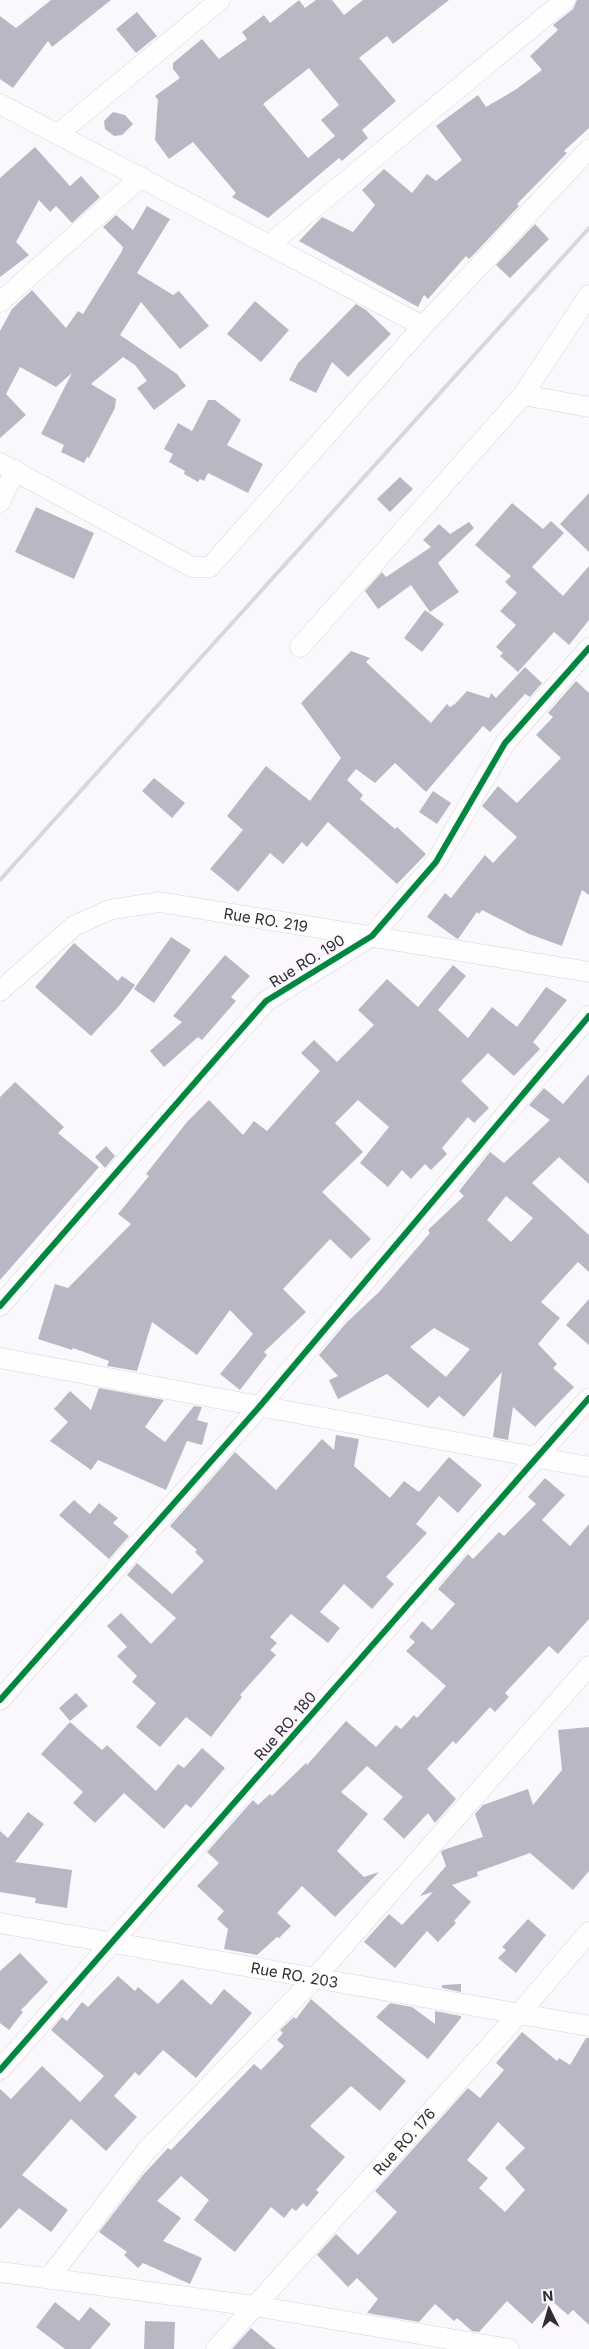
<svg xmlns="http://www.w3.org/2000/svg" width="589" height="2349" font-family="Inter,sans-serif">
	<rect width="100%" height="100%" fill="#fbf8fd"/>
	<!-- building -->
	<path fill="#b8b8c4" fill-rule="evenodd" d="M51 0H111L52 47 48 41 13 88 0 79V16L16 28Z
		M299 0 305 8 316 0H332L344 15 363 0H449L393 44 387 36 359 58 396 101 362 130 368 138 342 161 339 158 268 218 232 197 236 193 193 142 169 159 155 140 158 100 155 96 180 78 173 69V63L202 39 219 59 247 39 242 32 264 15 270 23ZM309 68 339 105 321 120 335 136 308 158 263 104Z
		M577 0H589V128L564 151 567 153 517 204 519 206 477 251 469 259 466 256 428 299 424 295 418 307 299 241 322 217 353 232 375 205 362 190 384 169 412 193 427 174 436 181 462 160 436 126 478 95 486 107 515 90 542 70 530 56 558 30 553 25 573 9Z
		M137 12 157 36 136 53 116 29Z
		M113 112 125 115 133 124 122 135 114 136 105 129 104 121Z
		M35 147 70 186 81 176 100 197 72 223 56 206 50 212 39 200 16 242 29 255 0 277V178Z
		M147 206 170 219 137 273 173 295 179 291 209 326 180 349 141 302 120 335 177 374 186 386 154 410 137 388 147 381 135 365 123 357 91 384 116 399 115 408 89 458 87 457 84 463 61 452 64 445 41 434 72 373 56 387 20 367 6 394 26 415 0 438V331L12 309 32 290 66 328 78 311 83 314 122 251 123 247 103 227 116 215 133 230Z
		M535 224 549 239 510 278 496 265Z
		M255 301 289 330 261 362 227 334Z
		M356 304 366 310 391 334 348 377 332 362 316 393 289 380 298 363Z
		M208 400H215L241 420 227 445 263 464 248 493 208 473 204 481 200 479 198 482 184 474 185 471 169 462 173 454 164 449 178 423 192 431Z
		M400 477 413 489 390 512 377 499Z
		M589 493V552L560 524Z
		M512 503 543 529 551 521 564 533 532 567 563 596 589 566V620L569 645 554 632 518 672 500 656 503 653 496 647 516 625 500 611 517 593 505 582 511 576 475 545Z
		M36 507 94 533 74 579 15 552Z
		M469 522 474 528 438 563 459 592 430 612 411 585 378 609 365 591 382 572 386 577 431 547 423 540 439 524 450 534Z
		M425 610 444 624 422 652 404 638Z
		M351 651 370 658 366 662 431 723 447 704 450 707 455 704 467 691 489 698 491 693 496 698 525 667 542 683 530 697 525 694 490 732 483 726 426 792 395 763 375 783 356 769 347 780 363 795 360 799 395 829 397 827 426 854 397 884 328 822 307 847 302 842 283 864 270 853 238 892 210 869 243 830 227 816 266 766 310 801 341 758 301 703Z
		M576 681 589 693V895L582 890 562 946 529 934 482 910 479 914 477 912 458 939 456 938 427 917 445 893 451 898 485 855 493 863 517 837 482 806 498 786 517 803 561 758 536 735 553 717 548 713Z
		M154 778 185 803 172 818 142 791Z
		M433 791 451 803 437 824 419 812Z
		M171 937 191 950 154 1003 134 989Z
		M74 943 118 981 122 976 135 985 119 1006 91 1036 35 987Z
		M225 955 250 976 231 997 236 1001 202 1040 198 1037 164 1067 150 1051 182 1022 173 1016Z
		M453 965 466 976 438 1010 468 1038 492 1007 517 1027 546 987 567 1000 533 1042 540 1049 514 1076 488 1053 461 1081 489 1108 474 1123 468 1117 442 1148 447 1154 431 1170 425 1164 411 1179 402 1170 388 1187 360 1163 389 1127 358 1100 335 1123 363 1152 322 1192 371 1239 351 1259 330 1239 283 1289 306 1312 264 1352 267 1355 240 1390 220 1374 253 1334 230 1310 197 1355 152 1322 137 1371 107 1366 109 1361 73 1348 72 1350 38 1339 55 1284 68 1288 131 1224 118 1214 149 1176 146 1174 187 1122 209 1100 243 1135 254 1121 267 1131 320 1071 301 1053 314 1040 337 1062 374 1025 358 1010 387 979 418 1007Z
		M589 1074V1184L559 1157 532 1183 589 1235V1272L578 1262 541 1302 560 1318 538 1344 557 1364 553 1368 574 1387 535 1427 513 1407 508 1440 493 1437 502 1372 464 1417 439 1396 428 1408 387 1374 338 1399 329 1380 338 1376 319 1355 347 1322 379 1292 430 1233 428 1230 464 1196 459 1191 490 1152 504 1163 550 1120 529 1105 544 1088 563 1104ZM506 1196 533 1218 511 1242 487 1220ZM434 1328 470 1349 446 1377 410 1347Z
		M15 1082 64 1127 58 1133 99 1167 0 1280V1097Z
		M106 1146 115 1156 105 1168 95 1157Z
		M589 1299V1345L566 1325Z
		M99 1388 164 1400 145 1427 165 1442 194 1406 202 1407 197 1420 208 1423 202 1445 187 1441 166 1490 98 1460 91 1470 50 1441 68 1422 54 1409 70 1391 91 1410Z
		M336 1435 359 1439 354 1466 390 1498 404 1481 419 1492 449 1457 482 1485 458 1513 439 1496 416 1524 427 1533 386 1577 394 1584 372 1609 344 1584 320 1612 340 1628 328 1643 291 1614 270 1637 277 1643 270 1650 276 1655 240 1695 242 1697 211 1737 186 1717 160 1747 136 1727 156 1703 132 1682 137 1676 117 1656 127 1647 107 1626 121 1613 151 1644 176 1618 127 1575 137 1563 172 1594 204 1561 195 1552 197 1550 170 1526 235 1452 276 1490 322 1439 334 1450Z
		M545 1478 565 1495 542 1520 570 1546 589 1524V1619L558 1654 549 1646 505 1693 509 1697 495 1712 490 1707 456 1744 453 1741 427 1769 456 1799 435 1823 428 1813 404 1839 383 1819 403 1797 367 1766 341 1792 368 1814 337 1851 364 1877 379 1872 335 1917 302 1886 277 1913 291 1926 279 1938 277 1937 257 1955 224 1949 228 1929 217 1919 224 1911 197 1886 219 1863 207 1852 253 1800 258 1805 270 1794 272 1796 306 1763 307 1765 346 1721 376 1747 396 1725 401 1729 414 1715 417 1718 446 1686 406 1651 415 1642 409 1637 422 1621 432 1630 455 1604 438 1589 468 1554 473 1559 499 1532 504 1536 536 1504 528 1497Z
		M74 1500 90 1514 99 1503 118 1518 113 1523 129 1536 109 1559 59 1515Z
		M76 1693 88 1706 70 1721 59 1708Z
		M70 1722 102 1750 107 1745 156 1791 178 1764 184 1768 202 1748 225 1768 191 1808 186 1804 164 1829 124 1793 95 1823 73 1803 83 1792 41 1754Z
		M589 1727V1871L573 1890 530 1853 477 1872 478 1876 452 1885 471 1902 454 1921 456 1923 438 1942 427 1931 395 1968 364 1942 389 1914 402 1925 433 1892 420 1896 446 1866 441 1852 443 1850 483 1837 475 1814 483 1805 528 1789 533 1805 562 1770 558 1730Z
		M28 1812 44 1824 15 1862 72 1870 67 1908 35 1903 36 1898 0 1892V1831L8 1838Z
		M528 1919 546 1935 516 1973 498 1958 506 1950 502 1947Z
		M20 1953 48 1982 21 2010 23 2012 9 2030 0 2023V1971Z
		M118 1976 135 1991 138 1987 158 2004 182 1979 211 2005 224 1989 252 2013 196 2078 163 2050 139 2076 135 2072 114 2096 137 2117 106 2151 71 2119 22 2175 68 2210 51 2232 19 2208 0 2229V2089L11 2099 42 2066 80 2102 104 2076 51 2030 62 2017 67 2021 82 2002 88 2007Z
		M461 1984V1992L442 1988V1985Z
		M311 1999 406 2081 380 2111 351 2086 310 2126 345 2157 316 2190 319 2192 307 2207 303 2203 296 2211 292 2208 284 2218 271 2207 235 2252 194 2220 209 2200 181 2176 157 2201 181 2218 163 2241 202 2258 190 2284 143 2263 138 2268 124 2255 127 2252 99 2232 143 2175 168 2148 171 2150 254 2064 261 2070 284 2046 277 2040 283 2033 280 2030 294 2017 296 2019Z
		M390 2003 412 2007 435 2024V2011L461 2016V2018L428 2059 376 2017Z
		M522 2032 557 2061 559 2058 570 2065 586 2038H589V2325L573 2310 568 2315 552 2301 532 2324 507 2301 479 2332 472 2331 457 2318 454 2321 435 2304 419 2322 367 2313 378 2299 357 2278 348 2287 317 2255 336 2234 358 2255 397 2212 375 2191 468 2088 480 2098 504 2070 496 2063ZM498 2122 525 2148 505 2168 525 2190 505 2212 479 2188 488 2178 467 2160Z
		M55 2302 79 2321 90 2307 111 2324 90 2349H65L36 2327Z
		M145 2321 175 2322 174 2349H144Z
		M251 2328 276 2349H232Z"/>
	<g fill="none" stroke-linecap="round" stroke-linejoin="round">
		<defs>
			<g id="minor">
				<path d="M0 104 423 326"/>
				<path d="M58 134 220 0"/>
				<path d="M270 244 565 0"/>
				<path d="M0 302 141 177"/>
				<path d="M523 395 589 407"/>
				<path d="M0 463 192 567H210L423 326 589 149"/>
				<path d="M0 502 15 470"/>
				<path d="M300 647 523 395 589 295"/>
				<path id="s1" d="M0 991 74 926 109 910 159 902 589 972"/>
				<path d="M0 1306 266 1001 372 936 436 862 505 743 589 648"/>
				<path d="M0 1358 589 1467"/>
				<path d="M0 1700 260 1406 589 1016"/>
				<path id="s2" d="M0 1923 589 2026"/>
				<path d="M0 2070 589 1398"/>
				<path d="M0 2272 255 2306 509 2349"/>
				<path d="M49 2278 147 2150 315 1978 589 1666"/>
				<path id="s3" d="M216 2349 519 2014 589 1932"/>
			</g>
		</defs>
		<!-- minor casing -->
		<use href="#minor" stroke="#d8d5d9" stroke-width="21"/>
		<!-- minor -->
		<use href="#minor" stroke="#fefeff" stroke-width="20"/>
		<!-- rail -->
		<path stroke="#d8d8d8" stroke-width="4" d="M0 880 589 228"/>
		<defs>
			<path id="cycleway" d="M0 1306 266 1001 372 936 436 862 505 743 589 648
				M0 1700 260 1406 589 1016
				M0 2070 589 1398"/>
		</defs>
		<!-- cycleway casing -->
		<use href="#cycleway" stroke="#fcf6ff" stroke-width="9"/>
		<!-- cycleway -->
		<use href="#cycleway" stroke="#00873e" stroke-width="6"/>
	</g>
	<g text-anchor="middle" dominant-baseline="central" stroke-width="4" stroke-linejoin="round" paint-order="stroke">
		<!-- street labels -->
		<g font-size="15" fill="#2f2d31" stroke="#fcf6ff">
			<text stroke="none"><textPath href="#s1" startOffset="296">Rue RO. 219</textPath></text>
			<text transform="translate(307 961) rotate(-32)">Rue RO. 190</text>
			<text transform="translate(285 1726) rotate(-49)">Rue RO. 180</text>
			<text stroke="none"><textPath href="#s2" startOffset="299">Rue RO. 203</textPath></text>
			<text stroke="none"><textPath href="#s3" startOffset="280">Rue RO. 176</textPath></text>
		</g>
	</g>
	<!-- north arrow -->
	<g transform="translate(549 2309) rotate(355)" stroke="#fcf6ff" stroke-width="4" paint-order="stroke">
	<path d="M0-4L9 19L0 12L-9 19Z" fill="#2f2d31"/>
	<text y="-8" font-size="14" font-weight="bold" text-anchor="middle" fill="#2f2d31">N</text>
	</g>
</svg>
